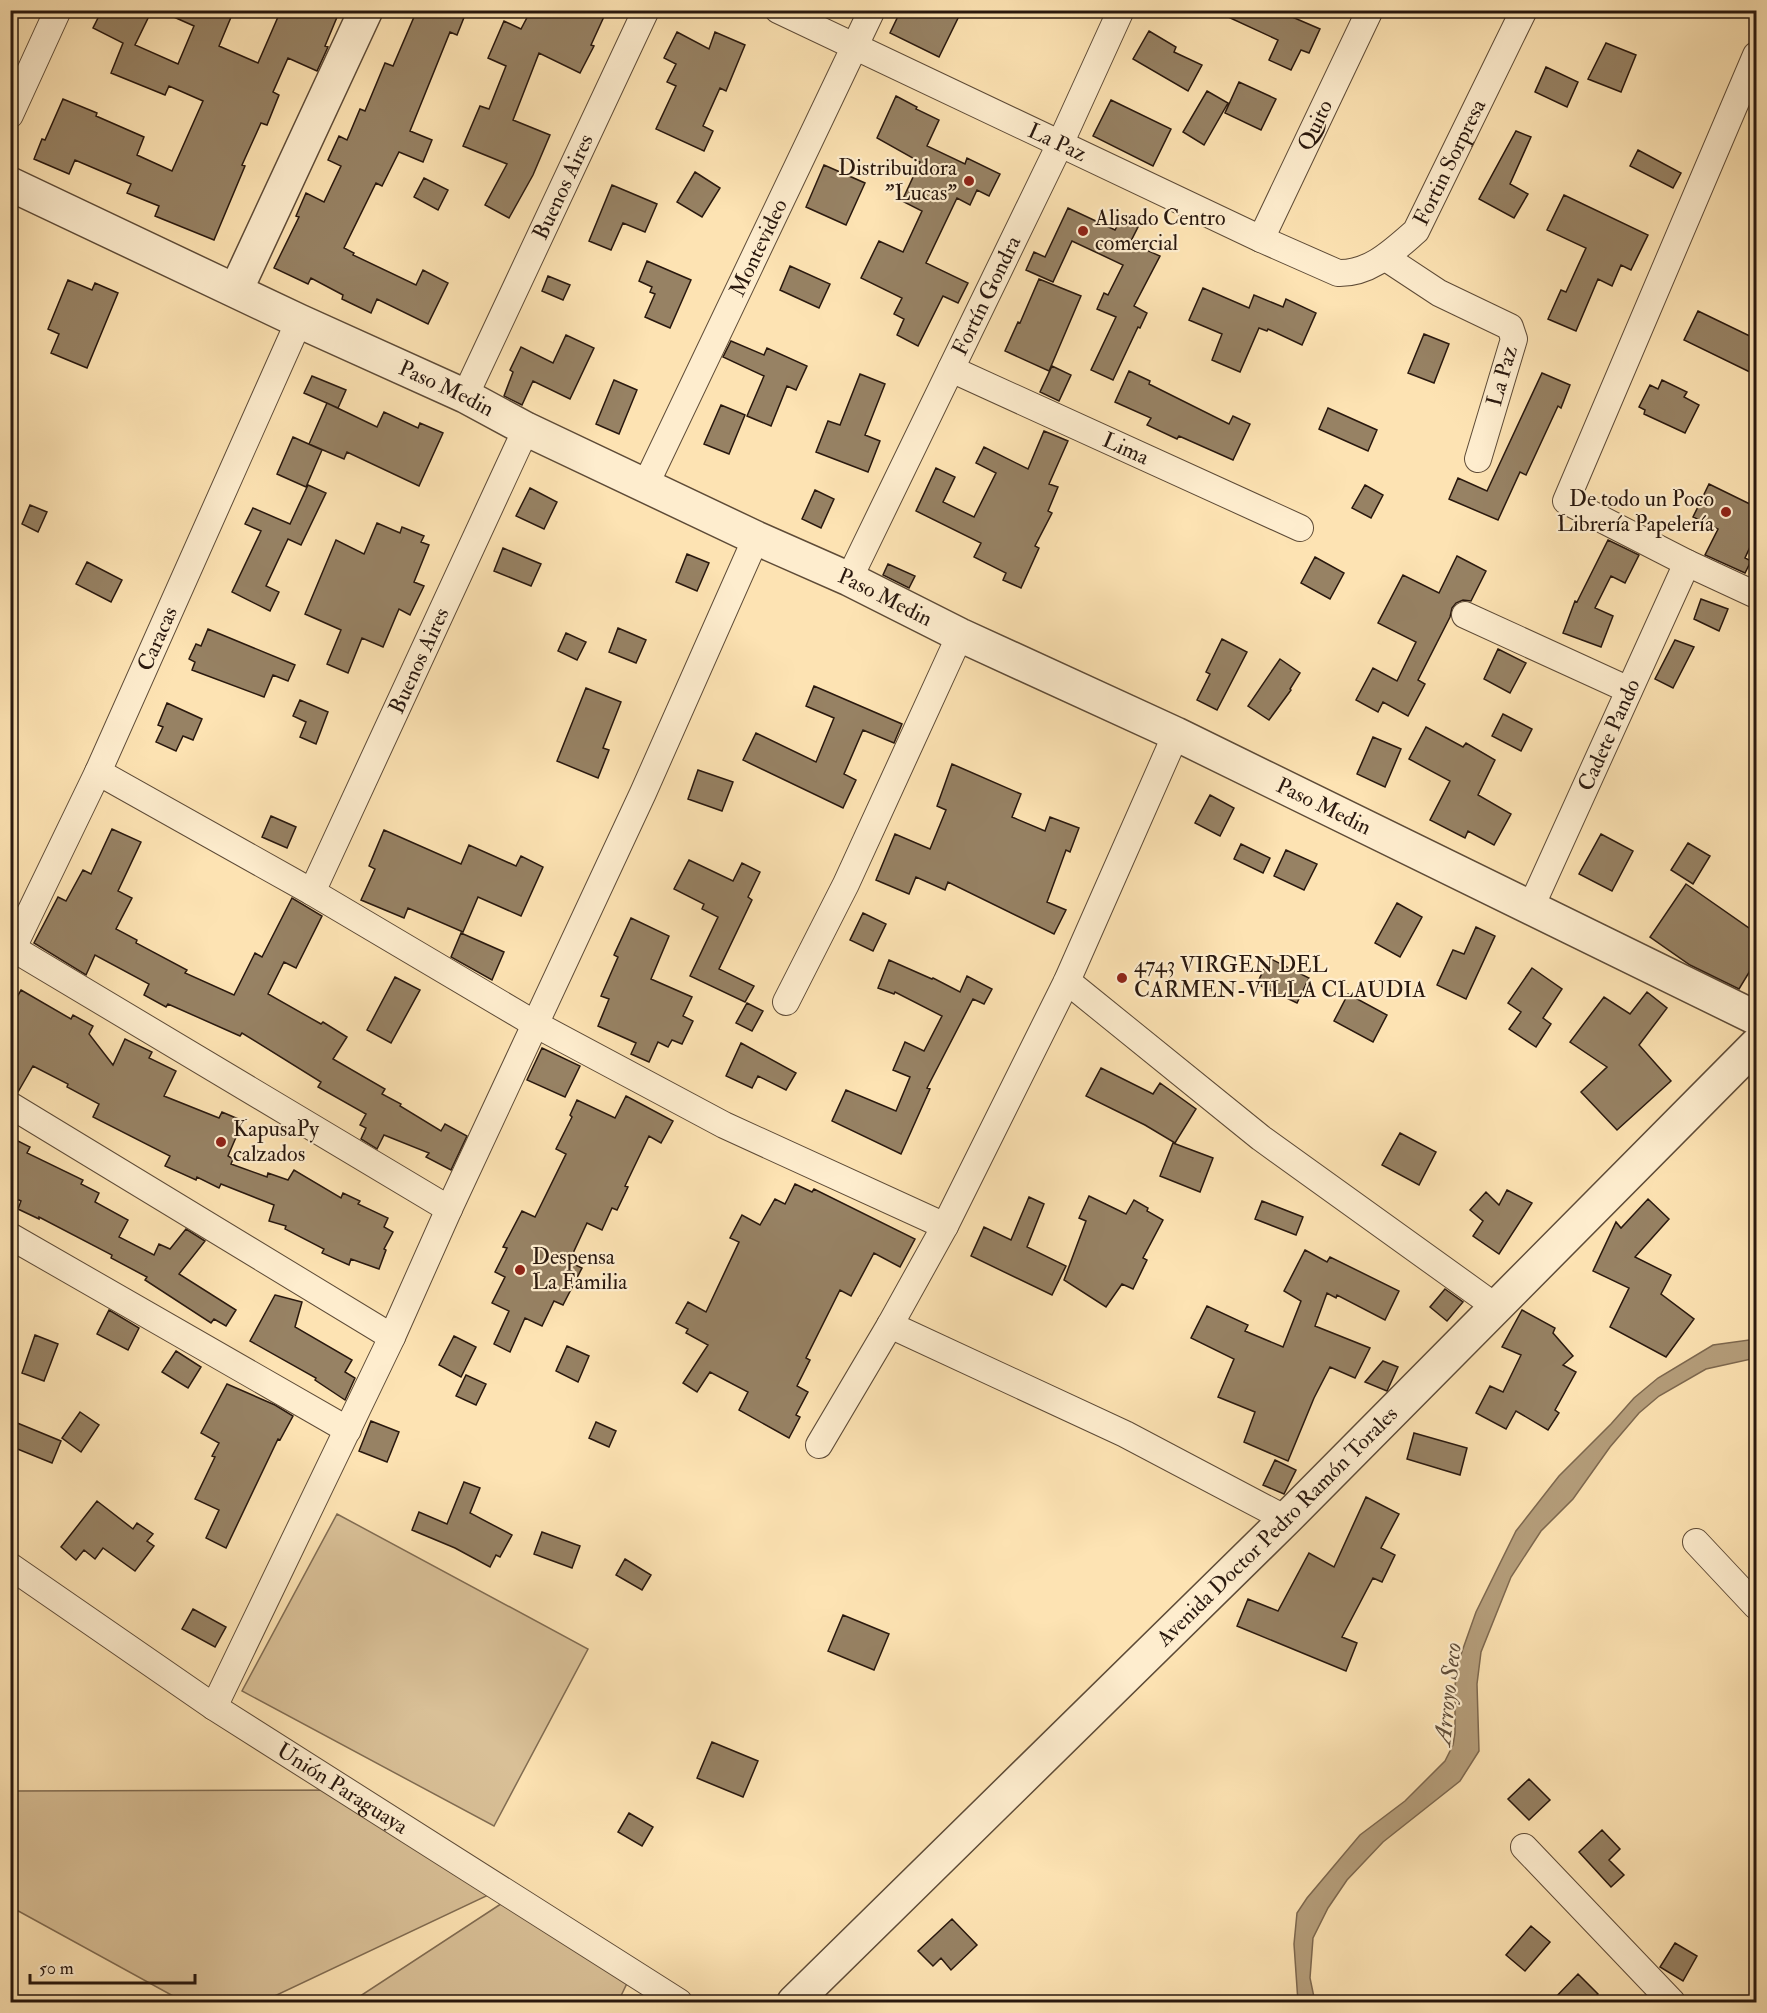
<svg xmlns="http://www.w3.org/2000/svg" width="1767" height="2013" font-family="'IM FELL Double Pica',serif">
	<rect width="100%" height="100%" fill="#fde3b3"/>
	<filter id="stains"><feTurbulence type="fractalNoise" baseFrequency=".00333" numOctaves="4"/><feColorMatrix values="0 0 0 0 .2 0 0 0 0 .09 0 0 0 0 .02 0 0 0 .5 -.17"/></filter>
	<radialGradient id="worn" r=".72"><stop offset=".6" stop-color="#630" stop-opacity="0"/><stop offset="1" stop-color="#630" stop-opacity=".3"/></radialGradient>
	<!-- green -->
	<path fill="#d9c097" stroke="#816c52" stroke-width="1.5" d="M337 1514 588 1649 494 1826 242 1691Z
		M347 1790 499 1890 262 2002H184L11 1907 10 1791Z
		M510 1898 631 1975 618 2002H351Z"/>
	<!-- water -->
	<path fill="#b59e7b" stroke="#7d684f" stroke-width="1.5" d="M1756 1339V1358L1706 1369 1659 1396 1639 1413 1610 1447 1573 1499 1541 1531 1511 1577 1481 1652 1477 1684 1479 1751 1460 1781 1383 1842 1347 1880 1328 1908 1313 1938 1310 1978 1315 2002H1298L1294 1944 1297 1913 1307 1898 1360 1835 1405 1801 1445 1761 1453 1745 1455 1733V1685L1459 1660 1476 1612 1516 1531 1559 1476 1611 1424 1634 1398 1658 1378 1713 1345Z"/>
	<!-- building -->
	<path fill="#978264" stroke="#29180e" stroke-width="1.5" d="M102 10H152L135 45 178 64 194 26 158 10H234L219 46 258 63 281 10H340L325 46 328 47 317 71 288 58 273 92 279 95 267 125 261 123 242 165 245 166 214 240 155 216 159 206 127 193 131 184 75 160 69 174 34 159 42 139 45 140 63 99 97 113 96 116 144 137 137 155 172 171 203 101 169 86 165 95 111 73 123 43 93 28Z
		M417 10H467L457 35 450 32 410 131 432 140 423 162 399 152 382 186 376 183 344 248 354 253 353 255 416 285 423 270 448 283 428 324 377 299 371 313 342 299 343 295 311 278 308 284 274 268 299 217 296 216 306 193 324 202 341 166 328 160 339 136 347 140 360 109 365 111 385 63 393 66Z
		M531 10H607L591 45 594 46 580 73 539 53 513 120 550 135 533 175 509 218 485 205 507 164 463 146 480 106 489 109 506 66 488 58 504 21 521 29Z
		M901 10H962L939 57 890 33Z
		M1213 10H1276L1320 29 1309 53 1301 50 1291 70 1269 60 1278 40Z
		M1149 31 1176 47 1174 52 1202 65 1188 91 1133 59Z
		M677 32 709 49 715 32 745 45 726 91 720 88 703 126 713 131 704 151 656 129 676 86 667 82 676 64 664 58Z
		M1606 43 1636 55 1621 92 1588 79Z
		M1546 67 1578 82 1567 107 1535 92Z
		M1239 82 1276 99 1261 130 1225 113Z
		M1207 91 1228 103 1204 145 1183 132Z
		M896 96 917 107 916 109 939 120 927 146 965 164 967 158 1000 174 989 196 977 190 970 205 957 198 926 263 968 283 958 303 943 296 918 346 897 335 904 319 894 314 902 298 861 278 879 241 903 252 922 211 902 201 920 162 877 138Z
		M1111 100 1171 129 1153 166 1093 136Z
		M1516 131 1531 137 1510 184 1528 194 1514 218 1479 199Z
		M1638 150 1681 173 1673 188 1630 166Z
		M824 165 865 183 846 225 806 207Z
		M695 172 720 188 702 217 677 202Z
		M424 178 448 190 438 210 414 197Z
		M612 185 657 204 645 232 623 223 611 250 589 241Z
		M1564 195 1648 235 1631 270 1621 265 1612 286 1598 279 1576 331 1548 319 1561 290 1566 292 1586 248 1547 230Z
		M1068 208 1115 230 1121 219 1138 227 1130 243 1160 256 1134 306 1147 313 1140 328 1138 327 1113 380 1091 370 1116 317 1097 309 1104 293 1108 295 1123 265 1072 241 1053 282 1026 270 1034 252 1045 257Z
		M647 261 691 280 670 328 645 317 655 294 650 292 652 287 639 281Z
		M790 266 830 284 819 308 780 290Z
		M548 276 570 285 563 300 542 291Z
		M1039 279 1081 296 1049 371 1005 351 1018 322 1020 323Z
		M68 280 92 290 95 283 118 293 87 368 51 353 59 334 48 329Z
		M1203 288 1249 308 1254 295 1283 307 1286 299 1316 313 1302 345 1268 329 1267 331 1259 328 1240 372 1212 360 1222 334 1189 320Z
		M1698 311 1756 339V375L1684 340Z
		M1424 334 1449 344 1434 383 1408 373Z
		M566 335 594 348 570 399 533 381 522 405 504 396 513 372 510 370 521 347 553 363Z
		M731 341 764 355 767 348 807 366 796 390 787 386 771 426 747 416 764 376 723 357Z
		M1052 366 1071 375 1059 401 1040 392Z
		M1129 371 1150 381 1149 384 1229 424 1233 416 1250 424 1233 460 1179 436 1177 439 1147 425 1151 418 1115 402Z
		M1542 373 1570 385 1561 408 1558 406 1526 475 1520 472 1498 520 1449 499 1458 478 1487 491Z
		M860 374 885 384 865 435 880 441 868 472 816 452 828 421 840 425Z
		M312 376 346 390 338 408 304 393Z
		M614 380 637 390 619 434 596 424Z
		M1662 380 1687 392 1684 397 1699 405 1685 433 1644 414 1645 410 1639 407 1650 385 1658 389Z
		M327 403 377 427 384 412 418 428 420 423 443 433 419 486 347 452 344 459 309 444Z
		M721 405 745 415 729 454 704 444Z
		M1328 408 1377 430 1368 451 1319 429Z
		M1044 431 1068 441 1049 484 1058 487 1048 511 1052 513 1035 546 1039 548 1021 588 1003 580 1006 573 974 557 981 543 916 511 936 468 955 477 943 502 974 517 996 473 976 463 984 447 1028 469Z
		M293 437 322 450 306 487 277 474Z
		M1709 484 1756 507V534L1745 558 1751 561 1745 573 1705 555 1718 529 1693 517Z
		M308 485 326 493 301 545 288 539 266 586 279 592 270 611 232 592 261 531 245 524 253 508 290 524Z
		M1365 485 1383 495 1371 518 1352 508Z
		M530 488 557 502 544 529 516 516Z
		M815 490 834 499 821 528 802 519Z
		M30 505 47 512 38 532 22 524Z
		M377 523 400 533 402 527 424 536 421 542 429 545 414 582 424 586 410 615 399 609 383 647 362 638 348 673 327 664 341 630 305 614 336 540 364 554Z
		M1608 540 1639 555 1625 583 1611 576 1595 608 1613 616 1601 647 1563 633 1575 601 1577 602Z
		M503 548 541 564 531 586 494 571Z
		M687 554 709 563 697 591 676 582Z
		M1457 556 1486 571 1471 601 1463 600 1456 603 1452 608 1450 617 1418 680 1425 684 1408 716 1383 702 1378 712 1356 700 1373 668 1397 681 1416 642 1378 623 1403 575 1439 593Z
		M1315 557 1344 573 1330 599 1301 583Z
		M87 562 122 580 111 602 76 584Z
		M888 564 915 576 909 588 883 575Z
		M1701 599 1728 609 1719 631 1694 619Z
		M618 628 646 640 636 663 609 652Z
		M208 629 295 665 288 681 273 675 264 697 192 670 195 662 189 659 196 644 201 646Z
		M566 633 586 642 577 660 558 651Z
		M1222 639 1247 652 1217 710 1197 700 1210 674 1206 672Z
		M1675 640 1694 647 1673 688 1655 679Z
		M1498 649 1526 663 1510 693 1484 679Z
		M1280 659 1300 673 1290 689 1291 690 1269 720 1248 706Z
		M814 686 902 724 894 743 863 730 844 774 856 780 843 808 743 760 756 733 816 762 834 718 806 706Z
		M586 688 621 702 603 748 609 750 598 778 557 761Z
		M300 700 328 712 316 744 300 737 306 722 293 716Z
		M167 703 202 719 193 740 183 736 176 751 156 742 163 727 158 725Z
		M1503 714 1532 729 1521 751 1492 736Z
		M1426 727 1463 747 1466 743 1495 760 1478 795 1511 814 1494 845 1468 831 1465 838 1430 820 1450 781 1409 759Z
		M1373 737 1401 749 1385 787 1357 774Z
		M952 764 1021 794 1012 817 1045 831 1050 817 1079 828 1070 852 1066 850 1047 902 1066 910 1054 934 948 882 945 890 916 877 909 894 876 880 895 834 930 849 946 810 937 806Z
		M698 770 733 782 722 811 688 799Z
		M1210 795 1234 808 1220 836 1195 823Z
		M271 816 296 827 287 848 262 837Z
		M112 829 141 842 118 891 132 898 116 929 137 940 136 943 187 970 185 973 234 995 255 953 262 957 292 898 322 916 296 968 284 962 268 994 321 1024 323 1022 347 1037 333 1059 385 1089 382 1094 401 1104 400 1106 441 1131 445 1124 467 1136 451 1170 426 1157 429 1153 384 1135 377 1149 361 1139 366 1128 360 1125 366 1114 318 1087 321 1082 242 1033 240 1036 168 1004 166 1007 144 995 149 984 95 955 86 975 34 943 58 897 66 901 83 870 91 874Z
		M384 830 461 864 469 845 516 866 521 856 543 867 521 916 478 897 463 932 408 908 404 918 361 900 375 869 369 866Z
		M1601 834 1633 851 1612 891 1579 874Z
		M1688 843 1710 856 1693 884 1671 870Z
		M1241 844 1270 858 1263 873 1234 859Z
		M1286 850 1317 864 1304 890 1274 876Z
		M689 860 733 881 742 863 760 872 748 897 752 900 719 969 754 986 745 1002 690 976 718 917 702 909 704 904 674 889Z
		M1686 884 1756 933V961L1739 989 1690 965 1650 937Z
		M1397 903 1422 917 1400 957 1375 943Z
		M863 913 886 924 873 951 850 940Z
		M631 918 669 936 651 979 692 997 683 1016 693 1021 682 1044 672 1040 668 1047 658 1042 649 1062 631 1054 636 1043 598 1026 609 999 601 996 618 957 614 955Z
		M1476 927 1495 936 1466 999 1437 985 1453 950 1464 954Z
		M461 933 504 952 492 980 451 957Z
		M1269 958 1309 978 1297 1003 1257 984Z
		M889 960 932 979 933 978 960 992 967 976 992 989 984 1004 973 999 927 1088 930 1089 901 1154 832 1121 846 1090 896 1111 910 1077 893 1070 905 1042 924 1051 942 1016 895 992 894 994 878 988Z
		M1532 968 1562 989 1543 1018 1551 1024 1536 1047 1509 1029 1521 1012 1508 1003Z
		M395 977 420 990 391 1043 367 1030Z
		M21 990 71 1019 73 1015 93 1026 89 1034 113 1065 125 1039 152 1052 149 1058 176 1071 164 1096 219 1118 222 1112 243 1121 228 1156 233 1159 231 1164 267 1177 268 1173 288 1180 294 1170 341 1198 343 1193 360 1201 358 1204 388 1218 384 1227 393 1232 384 1249 386 1250 379 1269 351 1259 349 1265 322 1253 324 1249 285 1229 286 1226 269 1221 274 1205 221 1184 219 1188 197 1177 196 1180 165 1166 170 1156 93 1117 99 1104 67 1087 68 1084 33 1066 18 1092 10 1090 11 1008Z
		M1647 992 1667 1008 1639 1045 1671 1081 1617 1130 1581 1092 1607 1067 1570 1042 1604 997 1630 1014Z
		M1348 994 1387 1015 1373 1042 1334 1021Z
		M747 1003 763 1011 752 1031 736 1023Z
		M741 1043 796 1073 786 1090 758 1076 752 1088 726 1076Z
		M542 1048 580 1066 565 1097 527 1080Z
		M1101 1068 1153 1094 1160 1083 1196 1109 1175 1143 1145 1125 1086 1096Z
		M626 1096 673 1121 661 1143 649 1136 625 1186 628 1187 617 1210 612 1208 602 1230 587 1223 569 1262 582 1268 563 1305 554 1301 542 1326 525 1318 510 1352 494 1344 509 1311 492 1303 505 1277 495 1272 507 1248 503 1247 522 1211 535 1217 566 1154 556 1149 572 1117 570 1115 577 1100 615 1118Z
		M1400 1133 1436 1152 1419 1185 1382 1165Z
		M10 1137 30 1147 27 1153 83 1180 81 1184 99 1193 95 1202 128 1220 119 1237 154 1255 159 1244 170 1249 186 1229 205 1241 179 1274 236 1310 226 1326 214 1319 211 1323 145 1280 147 1277 111 1258 112 1255 39 1217V1219L18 1209 21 1201 10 1196Z
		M1173 1143 1213 1158 1200 1192 1160 1176Z
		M795 1184 812 1192 814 1189 915 1239 900 1267 874 1253 851 1296 840 1290 806 1358 810 1360 797 1386 808 1392 796 1415 800 1417 789 1438 739 1410 748 1392 710 1372 697 1392 683 1383 708 1345 686 1333 688 1329 676 1323 688 1302 706 1312 739 1242 730 1238 742 1215 760 1225 775 1199 785 1204Z
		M1507 1190 1532 1203 1499 1254 1473 1236 1483 1221 1470 1210 1486 1192 1499 1205Z
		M1089 1196 1126 1214 1134 1200 1148 1208 1147 1211 1163 1220 1143 1258 1147 1260 1133 1289 1122 1284 1106 1307 1064 1280 1086 1221 1079 1218Z
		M1029 1197 1044 1204 1027 1247 1066 1266 1052 1295 971 1256 984 1227 1011 1240Z
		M1648 1199 1669 1219 1635 1257 1671 1275 1661 1294 1694 1319 1666 1357 1610 1327 1629 1288 1593 1271 1616 1222 1621 1228Z
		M1262 1201 1303 1217 1296 1235 1255 1219Z
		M1305 1250 1327 1262 1330 1257 1399 1291 1385 1320 1337 1295 1336 1298 1327 1293 1315 1326 1370 1348 1355 1378 1330 1367 1314 1398 1288 1461 1244 1442 1255 1412 1218 1397 1234 1359 1191 1338 1207 1306 1248 1325 1245 1331 1283 1347 1301 1301 1284 1291Z
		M1445 1289 1463 1302 1447 1321 1430 1307Z
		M275 1295 302 1302 295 1327 352 1360 345 1372 355 1378 345 1400 315 1380 316 1378 250 1341Z
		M109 1310 139 1328 128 1350 97 1334Z
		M1522 1310 1555 1328 1553 1333 1573 1356 1563 1365 1576 1372 1555 1410 1559 1413 1548 1430 1516 1411 1506 1429 1476 1413 1490 1386 1503 1392 1521 1355 1502 1347Z
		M35 1335 58 1344 44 1381 22 1373Z
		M454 1336 476 1347 461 1377 439 1365Z
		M567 1346 589 1356 578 1382 556 1371Z
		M176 1351 201 1367 188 1388 162 1372Z
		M1383 1361 1398 1367 1387 1391 1365 1382Z
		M466 1375 486 1384 476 1405 456 1396Z
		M227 1384 275 1405 293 1416 280 1440 278 1439 226 1548 206 1538 219 1510 195 1499 215 1457 212 1456 219 1443 201 1433Z
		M80 1412 99 1425 81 1452 62 1438Z
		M10 1420 61 1441 52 1463 10 1446Z
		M371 1421 399 1432 387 1462 359 1451Z
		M596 1422 616 1431 609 1447 589 1438Z
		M1414 1433 1467 1448 1460 1475 1407 1459Z
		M1275 1460 1296 1470 1284 1494 1263 1485Z
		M464 1482 480 1488 470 1513 512 1535 500 1557 496 1555 490 1567 455 1548 412 1530 419 1512 447 1524Z
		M1366 1497 1399 1514 1381 1548 1395 1555 1382 1582 1373 1578 1342 1637 1357 1643 1346 1671 1237 1626 1248 1599 1278 1611 1309 1553 1334 1567Z
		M97 1501 133 1529 137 1523 153 1534 147 1541 154 1546 135 1571 103 1548 95 1559 84 1550 76 1560 61 1547Z
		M542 1532 580 1546 572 1568 534 1554Z
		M625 1559 651 1575 642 1590 616 1575Z
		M193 1609 226 1627 215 1647 182 1629Z
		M843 1615 889 1634 874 1670 828 1651Z
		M712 1742 758 1761 743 1797 697 1778Z
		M1529 1779 1550 1800 1529 1820 1508 1799Z
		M629 1813 653 1827 642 1846 618 1832Z
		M1602 1830 1620 1849 1609 1860 1624 1875 1611 1887 1579 1852Z
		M952 1919 977 1945 951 1970 941 1958 933 1966 918 1951Z
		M1531 1926 1550 1942 1525 1971 1506 1955Z
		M1675 1943 1697 1956 1683 1981 1660 1967Z
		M1578 1974 1598 1994 1590 2002H1551Z"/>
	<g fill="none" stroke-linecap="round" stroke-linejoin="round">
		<defs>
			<g id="minor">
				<path id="s1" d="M778 10 1261 239 1338 273C1370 274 1393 251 1416 231L1524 10"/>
				<path d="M1756 55 1566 501 1687 563 1756 595"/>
				<path d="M10 115 58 10"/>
				<path id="s2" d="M1261 239 1370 10"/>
				<path d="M1386 258 1439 293 1510 327 1514 339 1478 459"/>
				<path id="s3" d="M951 369 1300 528"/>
				<path id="s4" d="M465 396 646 10"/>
				<path id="s5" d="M645 486 872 10"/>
				<path id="s6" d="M849 579 1060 144 1121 10"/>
				<path d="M1465 615 1629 690"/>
				<path d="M98 772 312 892 535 1024 724 1125 945 1226"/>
				<path id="s7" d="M312 892 526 429"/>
				<path id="s8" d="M1531 907 1687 563"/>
				<path d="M14 949 449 1209"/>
				<path id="s9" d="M10 954 98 772 299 321"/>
				<path d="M1067 981 1261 1138 1496 1307"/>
				<path d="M786 1002 846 884 960 635"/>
				<path d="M10 1105 392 1337"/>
				<path d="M10 1236 348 1430"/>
				<path d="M890 1325 1125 1434 1286 1519"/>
				<path d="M819 1445 890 1325 945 1226 1067 981 1176 734"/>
				<path d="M1696 1542 1756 1606"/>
				<path id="s10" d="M10 1566 214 1707 679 2002"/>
				<path d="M214 1707 392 1337 449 1209 643 793 756 538"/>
				<path d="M1524 1847 1672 2002"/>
			</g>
			<g id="tertiary">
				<path id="s11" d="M10 184 299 321 465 396 526 429 756 538 849 579 960 635 1176 734 1756 1018"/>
				<path d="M236 290 366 10"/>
				<path id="s12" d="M794 2002 1286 1519 1756 1045"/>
			</g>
		</defs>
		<!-- minor casing -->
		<use href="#minor" stroke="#5e4b37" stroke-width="28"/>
		<!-- tertiary casing -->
		<use href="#tertiary" stroke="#5e4b37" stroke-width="36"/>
		<!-- minor -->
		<use href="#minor" stroke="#feedce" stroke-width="26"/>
		<!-- tertiary -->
		<use href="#tertiary" stroke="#feedce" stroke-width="33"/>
	</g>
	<!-- markers -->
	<g fill="#8f2418" stroke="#feedce" stroke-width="2">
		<circle cx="969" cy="181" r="6"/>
		<circle cx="1083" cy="231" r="6"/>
		<circle cx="1726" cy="512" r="6"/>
		<circle cx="1122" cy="978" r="6"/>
		<circle cx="221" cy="1142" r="6"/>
		<circle cx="520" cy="1270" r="6"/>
	</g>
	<g text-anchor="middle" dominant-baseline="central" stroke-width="4.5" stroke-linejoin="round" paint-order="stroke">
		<!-- street labels -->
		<g font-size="22" fill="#29180e" stroke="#feedce">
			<text stroke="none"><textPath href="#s2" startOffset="126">Quito</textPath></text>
			<text stroke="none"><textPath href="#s1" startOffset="309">La Paz</textPath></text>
			<text stroke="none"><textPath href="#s1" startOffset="786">Fortin Sorpresa</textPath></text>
			<text stroke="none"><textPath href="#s4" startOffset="231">Buenos Aires</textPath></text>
			<text stroke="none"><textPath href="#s5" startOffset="264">Montevideo</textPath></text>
			<text stroke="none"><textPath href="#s6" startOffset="315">Fortín Gondra</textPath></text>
			<text transform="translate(1502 376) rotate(-74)">La Paz</text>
			<text stroke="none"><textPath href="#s11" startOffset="482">Paso Medin</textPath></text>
			<text stroke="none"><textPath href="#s3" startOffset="192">Lima</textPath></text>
			<text stroke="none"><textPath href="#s11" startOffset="968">Paso Medin</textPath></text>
			<text stroke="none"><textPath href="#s9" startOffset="348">Caracas</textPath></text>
			<text stroke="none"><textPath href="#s7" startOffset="255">Buenos Aires</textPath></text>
			<text stroke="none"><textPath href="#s8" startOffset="189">Cadete Pando</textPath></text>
			<text stroke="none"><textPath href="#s11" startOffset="1454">Paso Medin</textPath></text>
			<text stroke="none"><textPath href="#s12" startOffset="678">Avenida Doctor Pedro Ramón Torales</textPath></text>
			<text stroke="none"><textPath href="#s10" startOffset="400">Unión Paraguaya</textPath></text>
		</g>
		<!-- poi labels -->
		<g font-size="22" fill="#29180e" stroke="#feedce" text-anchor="start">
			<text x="957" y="168" text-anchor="end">Distribuidora<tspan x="957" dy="25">"Lucas"</tspan></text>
			<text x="1095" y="218">Alisado Centro<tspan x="1095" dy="25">comercial</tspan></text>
			<text x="1714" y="499" text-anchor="end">De todo un Poco<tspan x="1714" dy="25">Librería Papelería</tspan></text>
			<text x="1134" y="965">4743 VIRGEN DEL<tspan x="1134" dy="25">CARMEN-VILLA CLAUDIA</tspan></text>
			<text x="233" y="1129">KapusaPy<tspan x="233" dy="25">calzados</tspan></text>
			<text x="532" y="1257">Despensa<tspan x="532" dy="25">La Familia</tspan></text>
		</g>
		<!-- water labels -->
		<g font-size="24" font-style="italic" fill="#614e3a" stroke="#feedce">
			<text transform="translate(1448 1694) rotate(-84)">Arroyo Seco</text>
		</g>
	</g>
	<!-- margin -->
	<rect width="1767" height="2013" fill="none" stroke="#fde3b3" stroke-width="36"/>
	<rect x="12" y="12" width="1743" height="1989" fill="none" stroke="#29180e" stroke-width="3"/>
	<rect x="18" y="18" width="1731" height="1977" fill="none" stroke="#29180e" stroke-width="1.5"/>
	<!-- scale -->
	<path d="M30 1974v9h165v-9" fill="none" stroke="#29180e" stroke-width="3"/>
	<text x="39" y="1974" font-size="18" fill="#29180e" stroke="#feedce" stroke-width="4.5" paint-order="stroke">50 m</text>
	<rect width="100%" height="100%" filter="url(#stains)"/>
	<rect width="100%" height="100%" fill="url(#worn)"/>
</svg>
